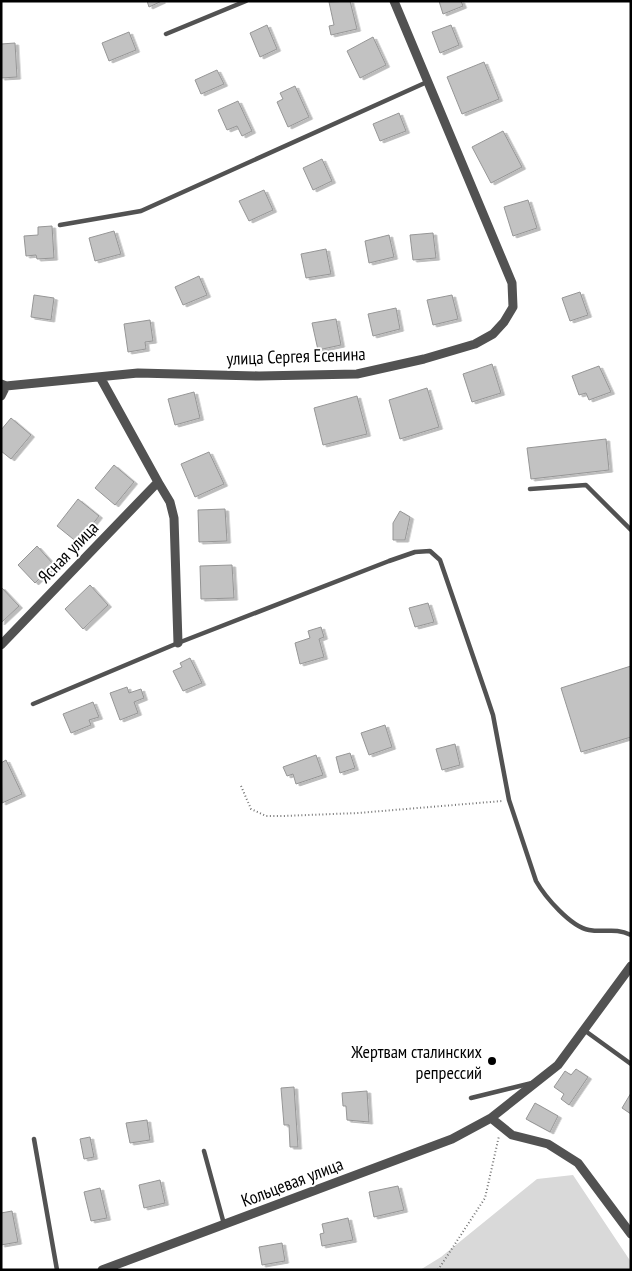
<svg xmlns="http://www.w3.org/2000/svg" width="632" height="1271" font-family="'PT Sans Narrow',sans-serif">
	<defs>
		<filter id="shadow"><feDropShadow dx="3.5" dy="2" stdDeviation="0" flood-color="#0004"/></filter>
	</defs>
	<rect width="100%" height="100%" fill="#fff"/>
	<!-- green -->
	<path fill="#d9d9d9" d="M573 1175 631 1262V1270H420L441 1257 537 1179Z"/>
	<!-- building -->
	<path fill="#c2c2c2" stroke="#969696" filter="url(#shadow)" d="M147 1H162L149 7Z
		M350 1 357 29 331 35 329 26 334 25 329 2Z
		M439 1H461L463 6 443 14Z
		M267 25 277 49 260 57 250 33Z
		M451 25 459 45 440 53 432 32Z
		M129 32 136 50 109 61 102 43Z
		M373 37 386 65 360 78 347 51Z
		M15 43 17 77 1 78V44Z
		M484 62 499 99 462 114 447 77Z
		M217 70 224 84 201 94 195 80Z
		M295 86 309 117 288 127 277 102 283 99 280 93Z
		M238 101 252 131 242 136 237 126 227 130 218 110Z
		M399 113 406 131 380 141 373 124Z
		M503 131 522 167 491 183 472 147Z
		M322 159 332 181 313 190 303 168Z
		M264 190 273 210 249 221 239 201Z
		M528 200 537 228 513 236 504 207Z
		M52 226 54 258 37 259 36 255 26 256 24 236 38 235V227Z
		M114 231 121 254 95 261 89 238Z
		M433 233 436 258 413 260 410 235Z
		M389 235 394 257 369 263 365 241Z
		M326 249 331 274 306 278 301 254Z
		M199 276 207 295 183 305 175 287Z
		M580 292 588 315 570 321 562 298Z
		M34 295 54 298 51 320 31 317Z
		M452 295 458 319 433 325 427 300Z
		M396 308 400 329 373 336 368 314Z
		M336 319 341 345 318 350 312 323Z
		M150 320 153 341 145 342 146 349 128 352 124 324Z
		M492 364 501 393 472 402 463 374Z
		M599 366 611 392 589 400 586 393 579 395 572 376Z
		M427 388 439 427 400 439 389 400Z
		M194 392 200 418 175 425 168 399Z
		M357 396 367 434 323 445 314 408Z
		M11 418 31 435 11 459 1 451V430Z
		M606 439 609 470 531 479 527 448Z
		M209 452 224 484 195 497 181 464Z
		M114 465 134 482 115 505 95 488Z
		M78 499 99 516 78 543 57 526Z
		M225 509 227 541 199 542 198 510Z
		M400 511 410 517 405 540H393V523Z
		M37 546 54 565 35 583 18 565Z
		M232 565 234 598 201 599 200 566Z
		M90 585 108 605 83 629 65 609Z
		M1 587 19 606 1 623Z
		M428 603 434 622 415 627 409 608Z
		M321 627 324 637 319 639 324 657 300 664 295 643 310 638 308 631Z
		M190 658 202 683 183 691 173 671 182 667 180 663Z
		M631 666V737L581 752 561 688Z
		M127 687 129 693 141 689 144 698 134 702 138 713 120 720 110 693Z
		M93 702 99 717 89 720 91 725 71 733 63 714Z
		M385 725 392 747 369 755 361 733Z
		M455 744 460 765 442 770 436 749Z
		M350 753 355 768 340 773 336 757Z
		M316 755 323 775 296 784 293 774 287 776 283 767Z
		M6 760 22 794 2 803 1 763Z
		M576 1069 588 1077 569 1105 561 1099 564 1094 554 1087 565 1071 571 1075Z
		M294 1087 298 1147H290L289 1125H284L281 1088Z
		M367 1091 369 1122 347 1120 346 1106H343L342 1093Z
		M631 1093V1114L622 1108Z
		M535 1103 558 1116 550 1132 526 1119Z
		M147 1120 150 1140 130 1143 126 1123Z
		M90 1137 94 1157 84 1159 80 1139Z
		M160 1180 165 1203 144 1208 139 1185Z
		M398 1186 404 1210 374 1217 369 1192Z
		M100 1188 107 1218 91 1221 84 1192Z
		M12 1211 18 1242 1 1245V1213Z
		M348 1218 353 1240 322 1246 320 1234 324 1233 322 1224Z
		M282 1243 285 1261 262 1265 259 1247Z"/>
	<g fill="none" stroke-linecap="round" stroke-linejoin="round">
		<!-- path -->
		<path stroke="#747474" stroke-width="2" stroke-dasharray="1 2.5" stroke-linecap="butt" d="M241 786 251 809 266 816H283L358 813 502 801
			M438 1270 485 1198 499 1136"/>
		<!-- lane -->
		<path stroke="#525252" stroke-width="4.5" d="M166 34 246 1
			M60 225 141 211 427 82
			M530 489 586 485 631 530
			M33 704 178 643 389 561 415 552 430 551 440 560 486 694 493 715 509 800 536 881C545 897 571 927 589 930 606 933 614 927 631 935
			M584 1030 631 1064
			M471 1098 532 1083
			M34 1139 57 1270
			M204 1151 224 1224"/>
		<!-- street -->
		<path stroke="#525252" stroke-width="9" d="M1 384 6 386 138 373 259 376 357 374 424 359 475 344 493 334 504 322 513 307 512 283 394 1
			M1 396 6 386
			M158 482 170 502 174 518 178 643
			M1 645 158 482 100 377
			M631 966 558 1065 491 1118 512 1135 548 1144 578 1163 631 1234
			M102 1270 452 1139 491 1118"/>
	</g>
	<!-- markers -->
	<circle fill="#000" stroke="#fff" stroke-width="2" cx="492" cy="1061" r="5"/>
	<g text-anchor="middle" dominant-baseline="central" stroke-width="4" stroke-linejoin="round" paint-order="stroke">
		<!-- street labels -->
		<g font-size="18" fill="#000" stroke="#fff">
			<text transform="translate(296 356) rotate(-2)">улица Сергея Есенина</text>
			<text transform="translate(68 552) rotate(-46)">Ясная улица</text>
			<text transform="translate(292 1182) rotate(-21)">Кольцевая улица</text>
		</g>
		<!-- poi labels -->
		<g font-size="18" fill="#000" stroke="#fff" text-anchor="end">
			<text x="482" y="1051">Жертвам сталинских<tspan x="482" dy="21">репрессий</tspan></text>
		</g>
	</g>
	<!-- border -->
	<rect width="632" height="1271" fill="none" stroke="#000000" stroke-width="5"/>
</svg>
